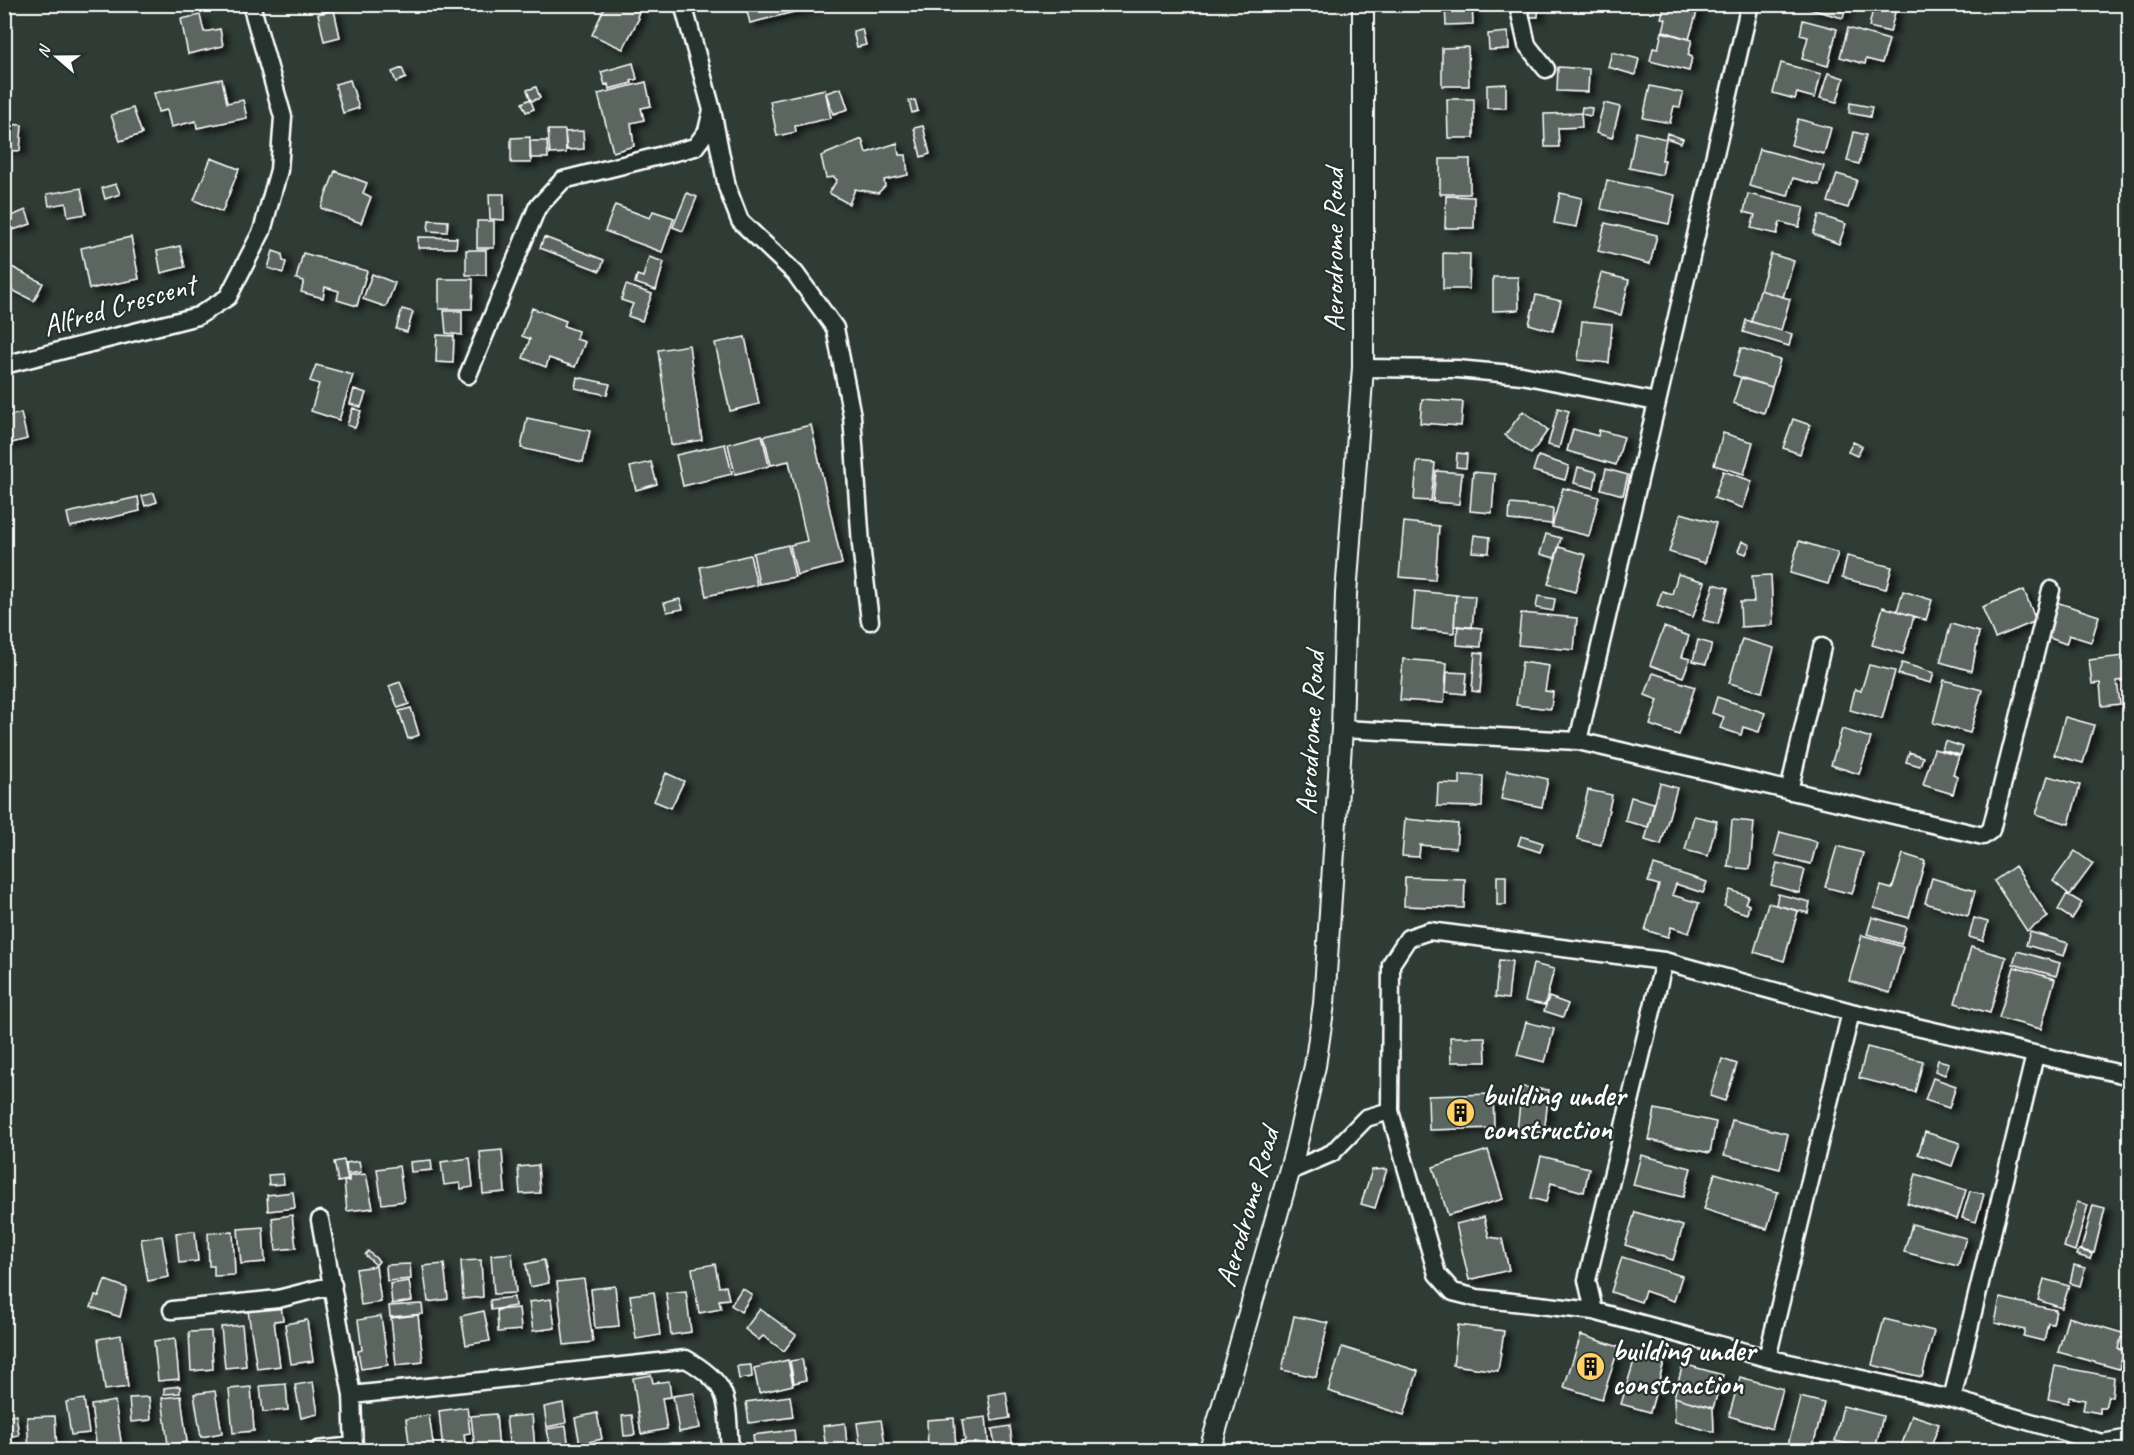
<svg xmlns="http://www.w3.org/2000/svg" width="2134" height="1455" font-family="Caveat,sans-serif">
	<defs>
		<filter id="shadow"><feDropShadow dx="6" dy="4" stdDeviation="3" flood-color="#0009"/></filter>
	</defs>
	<rect width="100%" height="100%" fill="#2f3b35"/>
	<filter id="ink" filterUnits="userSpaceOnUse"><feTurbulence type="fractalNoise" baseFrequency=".0167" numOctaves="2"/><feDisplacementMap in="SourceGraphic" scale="12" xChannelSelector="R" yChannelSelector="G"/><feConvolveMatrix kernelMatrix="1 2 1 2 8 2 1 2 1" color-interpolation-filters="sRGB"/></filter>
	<g filter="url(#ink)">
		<!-- building -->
		<path fill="#5b6661" stroke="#fff" stroke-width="1.5" filter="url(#shadow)" d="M606 4H642L637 17 639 18 623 49 592 35Z
			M745 4H822V5L750 23Z
			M1445 4H1472L1473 24 1446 25Z
			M1524 4H1539L1538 17H1523Z
			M1665 4 1699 5 1689 39 1663 31 1666 19 1661 18Z
			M1807 4H1847L1843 18 1806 8Z
			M1874 4H1897L1890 32 1869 27Z
			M334 10 340 37 324 41 318 14Z
			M200 15 204 32 220 29 223 46 188 54 181 19Z
			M1803 20 1837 29 1828 66 1802 59 1808 37 1800 35Z
			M1848 28 1889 40 1882 63 1866 59 1865 64 1840 57Z
			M862 29 866 45 857 47 853 31Z
			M1508 32 1509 49 1489 50 1488 34Z
			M1662 32 1692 40 1688 55 1692 57 1689 71 1650 61 1653 48 1658 49Z
			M1468 47 1469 86H1442V48Z
			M1612 52 1639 59 1635 75 1608 67Z
			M633 63 637 79 631 81 632 83 609 89 608 84 605 85 601 72Z
			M1781 63 1821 74 1815 98 1797 93 1795 99 1773 93Z
			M1558 67 1589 69 1588 92 1557 91Z
			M402 68 406 78 396 82 392 72Z
			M1828 73 1844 78 1837 102 1820 98Z
			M222 79 227 103 243 100 247 118 197 128 196 121 171 127 167 110 158 112 154 93Z
			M350 80 359 108 343 113 335 84Z
			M646 82 651 106 641 108 644 120 631 123 634 146 613 152 598 94Z
			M1506 84V108H1487V85Z
			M1650 86 1683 93 1680 107 1674 106 1670 123 1643 118Z
			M536 87 540 98 531 101 527 90Z
			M841 88 848 109 833 114 826 93Z
			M825 89 831 118 795 126 796 132 777 136 770 101Z
			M530 99 534 109 526 112 522 103Z
			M1447 99H1474V138H1448Z
			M915 100 918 111 912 113 909 101Z
			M1604 103 1620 107 1612 138 1596 133Z
			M1850 103 1872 107 1870 117 1849 113Z
			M1582 107 1592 108 1591 116 1581 114Z
			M133 108 142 134 120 141 111 115Z
			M1581 113 1582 127 1558 128 1559 147H1545L1544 114Z
			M1798 119 1831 128 1824 154 1791 145Z
			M4 124 22 125 20 151 4 150Z
			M923 126 930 154 921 157 914 128Z
			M548 130H565L566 153 550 154Z
			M583 131 584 149 567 150 565 132Z
			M1636 132 1666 139 1662 160H1665L1662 175 1629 168Z
			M1854 132 1866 135 1859 164 1847 161Z
			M1667 133 1683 139 1681 143 1666 138Z
			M530 137 531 163H511V138Z
			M862 139 866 153 897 143 899 155H906L908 175 884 180 885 186 878 193 855 189 849 204 829 193 837 180 834 177 826 178 821 156Z
			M530 141H547L548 158H530Z
			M1759 149 1824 166 1819 185 1793 178 1788 196 1749 186Z
			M211 158 239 169 222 212 194 200Z
			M1440 159H1470V194H1440Z
			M335 171 367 183 363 193 371 197 361 223 321 208Z
			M1837 174 1857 180 1848 208 1828 202Z
			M1607 180 1675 195 1669 224 1601 209Z
			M116 184 120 194 105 199 102 188Z
			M81 188 86 214 68 217 66 203 49 206 47 194Z
			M687 193 697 197 683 231 673 227Z
			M1560 193 1582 198 1576 227 1554 223Z
			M489 194H504V220L490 219Z
			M1748 194 1804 207 1799 227 1780 222 1777 234 1751 228 1755 215 1744 212Z
			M1446 196 1474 197V228H1445Z
			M615 205 650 218 653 211 674 218 662 252 605 231Z
			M26 210 31 224 13 230 9 217Z
			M1819 215 1846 224 1839 244 1813 234Z
			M429 220 448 221 447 232 428 231Z
			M477 221H494V248H477Z
			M1605 223 1657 235 1650 264 1598 251Z
			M131 237 139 279 89 289 81 248Z
			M418 237 457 238 456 248H418Z
			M544 237 604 260 600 271 540 248Z
			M180 246 185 267 161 273 157 251Z
			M466 250H486V275H466Z
			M273 251 282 254 283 261 286 262 283 273 268 268Z
			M303 253 367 271 357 306 337 300 339 291 325 287 323 298 301 292 304 281 296 279Z
			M1443 253 1470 254 1469 289H1443Z
			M1771 254 1794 261 1783 297 1760 290Z
			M649 257 664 262 656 290 635 283 637 275 643 277Z
			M6 264 43 283 34 301 4 286Z
			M1601 273 1629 280 1621 315 1592 308Z
			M372 274 395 283 386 307 363 299Z
			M1493 277H1518L1519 310 1493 311Z
			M439 279H473L472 309H439Z
			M626 285 652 294 642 321 628 316 633 304 621 300Z
			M1760 290 1790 299 1781 330 1751 322Z
			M1536 295 1561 301 1553 331 1529 324Z
			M532 308 566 321 564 326 578 331 576 339 585 342 575 367 549 358 546 367 523 358 530 339 522 336Z
			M402 309 413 312 407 332 396 329Z
			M444 311H462V335L446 333Z
			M1746 320 1792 334 1789 346 1743 332Z
			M1582 321 1612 324 1609 363 1578 360Z
			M437 335 454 336 453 363 436 362Z
			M745 337 759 404 730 411 715 343Z
			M689 345 702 440 671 445 658 350Z
			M1741 348 1780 360 1772 387 1733 375Z
			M316 365 353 375 339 420 311 411 319 384 310 381Z
			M577 377 610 384 607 395 575 388Z
			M1741 378 1772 387 1764 413 1733 403Z
			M354 389 366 393 361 407 350 404Z
			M1422 399 1463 402 1461 426 1420 423Z
			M353 408 361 411 355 428 347 425Z
			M1558 408 1569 411 1559 448 1548 445Z
			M1523 411 1548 430 1531 454 1505 435Z
			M21 413 27 439 4 445V417Z
			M527 418 590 431 583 462 521 448Z
			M1793 419 1810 425 1800 454 1783 448Z
			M811 425 842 564 797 575 790 545 807 541 789 461 771 465 764 436Z
			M1573 429 1598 436 1599 430 1624 437 1616 465 1567 451Z
			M1723 433 1753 442 1744 474 1714 465Z
			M762 435 769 466 735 474 728 444Z
			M1853 442 1862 446 1857 456 1848 452Z
			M725 444 732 474 683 486 676 455Z
			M1457 453 1467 454 1466 468 1456 467Z
			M1538 456 1569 466 1565 480 1533 471Z
			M1417 461 1435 463 1431 501 1414 500Z
			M651 462 657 484 636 490 630 467Z
			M1578 467 1597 472 1594 488 1574 483Z
			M1606 469 1628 475 1623 495 1601 489Z
			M1436 471 1462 473 1459 504 1433 502Z
			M1723 471 1752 481 1743 508 1714 498Z
			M1473 472 1495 474 1492 513 1470 511Z
			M1563 488 1599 497 1589 536 1552 527Z
			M154 493 157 502 145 506 142 496Z
			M138 497 140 511 70 527 67 513Z
			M1510 504 1553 508 1552 524 1509 520Z
			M1681 513 1716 523 1705 563 1669 552Z
			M1404 522 1439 526 1435 580 1399 577Z
			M1546 534 1561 538 1555 558 1540 554Z
			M1474 535 1490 537 1489 553 1472 552Z
			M1742 541 1750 545 1746 554 1738 551Z
			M1799 541 1838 553 1828 584 1790 573Z
			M788 545 795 577 759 584 753 553Z
			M1559 547 1586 555 1575 592 1548 584Z
			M750 555 757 585 706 596 700 567Z
			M1847 556 1892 567 1886 589 1842 578Z
			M1678 574 1705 582 1693 617 1657 606 1662 591 1672 594Z
			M1771 575 1773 625 1741 627 1740 602H1754L1752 576Z
			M1714 584 1728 588 1718 624 1703 620Z
			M2024 590 2036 621 1995 638 1982 607Z
			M1415 591 1456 595 1454 633 1412 629Z
			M1903 591 1932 600 1926 620 1897 611Z
			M1456 595 1475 596 1472 628 1454 626Z
			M1538 596 1555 599 1553 611 1536 608Z
			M680 599 683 609 667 612 664 603Z
			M2053 601 2099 616 2091 642 2069 635 2066 644 2042 635Z
			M1883 607 1914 616 1903 654 1872 645Z
			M1521 613 1577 618 1574 650 1518 645Z
			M1951 624 1979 632 1972 671 1940 662Z
			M1458 626 1482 628 1481 647 1457 645Z
			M1664 627 1689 636 1682 657 1690 659 1683 677 1650 665Z
			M1742 639 1774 648 1762 692 1729 683Z
			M1698 640 1712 644 1706 664 1693 661Z
			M1475 652 1483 653 1480 692 1472 691Z
			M2124 656 2126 680 2117 681 2120 704 2102 706 2100 683 2092 684 2089 660Z
			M1403 659 1447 663 1444 703 1400 700Z
			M1522 662 1549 666 1545 691 1553 692 1551 709 1516 705Z
			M1902 663 1934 673 1931 683 1898 674Z
			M1869 665 1895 671 1882 719 1850 710 1855 689 1861 691Z
			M1447 672 1467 673 1465 694 1446 692Z
			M1653 673 1695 687 1679 735 1650 725 1658 700 1645 695Z
			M1944 680 1982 690 1970 733 1933 723Z
			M400 682 409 704 398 708 389 686Z
			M1717 697 1765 713 1759 732 1743 727 1741 735 1720 728 1724 717 1712 713Z
			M411 708 419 735 408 739 399 711Z
			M2065 717 2094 725 2083 763 2054 755Z
			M1842 729 1871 738 1859 774 1831 765Z
			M1945 741 1963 747 1960 755 1942 750Z
			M1934 749 1959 756 1953 774 1958 776 1953 794 1923 785Z
			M1909 752 1923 757 1920 766 1906 762Z
			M1507 770 1548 779 1542 807 1501 799Z
			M666 773 684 781 671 808 654 801Z
			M1460 775 1483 776 1482 807 1437 806 1438 783 1460 784Z
			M2048 776 2080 785 2069 824 2036 814Z
			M1660 783 1677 788 1661 845 1645 840Z
			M1588 790 1612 795 1601 845 1577 839Z
			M1631 797 1654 803 1648 827 1625 821Z
			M1694 816 1717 821 1708 856 1685 850Z
			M1405 819 1458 824 1456 848 1420 845 1419 857 1402 856Z
			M1732 820 1754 822 1750 869 1728 867Z
			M1780 832 1817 842 1811 864 1774 855Z
			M1521 836 1543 843 1540 852 1518 845Z
			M1837 846 1863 853 1852 894 1825 887Z
			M2075 851 2093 864 2070 895 2053 881Z
			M1903 854 1925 861 1909 918 1874 908 1881 886 1892 889Z
			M1777 863 1805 870 1799 893 1771 885Z
			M1654 865 1707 882 1703 893 1676 884 1672 895 1699 903 1689 933 1671 927 1668 937 1645 930 1659 885 1648 882Z
			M2015 866 2048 917 2027 931 1994 881Z
			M1497 876H1506V905H1497Z
			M1405 877 1465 879 1464 908 1404 906Z
			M1932 878 1975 891 1968 916 1925 903Z
			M1730 890 1748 896 1745 903 1749 905 1747 914 1724 906Z
			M1778 894 1810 902 1808 913 1776 905Z
			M2067 894 2082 903 2072 919 2058 910Z
			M1768 903 1798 911 1784 961 1754 952Z
			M1872 917 1906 927 1901 944 1867 934Z
			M1974 918 1988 922 1983 941 1969 937Z
			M2030 932 2068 943 2064 956 2026 945Z
			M1862 935 1903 947 1890 993 1849 981Z
			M1971 947 2006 957 1990 1013 1955 1003Z
			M2017 951 2060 963 2056 976 2013 964Z
			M1499 960 1512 961 1508 999 1495 997Z
			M1533 964 1554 969 1545 1005 1525 1001Z
			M2014 967 2055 979 2041 1029 1999 1018Z
			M1549 997 1568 1004 1563 1017 1544 1011Z
			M1526 1022 1554 1029 1545 1062 1517 1055Z
			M1450 1037H1485L1486 1062H1451Z
			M1867 1047 1923 1061 1915 1092 1859 1078Z
			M1722 1059 1737 1064 1725 1101 1710 1096Z
			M1938 1060 1949 1063 1945 1075 1935 1071Z
			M1933 1078 1956 1086 1949 1108 1925 1100Z
			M1522 1087 1549 1090 1544 1133 1517 1130Z
			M1493 1094 1494 1128 1429 1130 1428 1096Z
			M1655 1109 1716 1122 1710 1153 1649 1140Z
			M1732 1120 1788 1134 1780 1169 1724 1155Z
			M1925 1132 1960 1143 1952 1166 1918 1154Z
			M502 1150 505 1192 483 1194 480 1152Z
			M1488 1150 1503 1199 1448 1215 1433 1167Z
			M1641 1155 1691 1168 1683 1197 1633 1185Z
			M1541 1156 1589 1168 1584 1192 1551 1183 1546 1202 1531 1198Z
			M470 1158 473 1187 461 1189 460 1183 444 1185 441 1162Z
			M344 1160 348 1180 338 1182 334 1162Z
			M431 1160 432 1170 411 1172 410 1162Z
			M359 1161 361 1172 347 1174 346 1163Z
			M538 1165 540 1193 520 1194 518 1167Z
			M399 1166 404 1201 382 1204 377 1169Z
			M1387 1169 1375 1208 1361 1204 1372 1170Z
			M1715 1173 1778 1192 1767 1229 1704 1209Z
			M283 1174 284 1184 269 1185 268 1175Z
			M366 1174 373 1208 347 1211 344 1181H349V1176Z
			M1916 1174 1966 1190 1957 1219 1907 1203Z
			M1970 1191 1984 1194 1976 1222 1962 1218Z
			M293 1192 295 1208 268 1211 267 1195Z
			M2077 1202 2088 1205 2075 1251 2064 1247Z
			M2093 1205 2105 1208 2094 1253 2081 1250Z
			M1635 1212 1683 1226 1673 1260 1625 1245Z
			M292 1215 296 1248 276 1250 272 1218Z
			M1484 1217 1489 1237 1502 1239 1509 1270 1469 1280 1456 1224Z
			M1912 1224 1966 1238 1958 1266 1904 1252Z
			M263 1227 265 1262 241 1264 238 1229Z
			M195 1231 198 1261 179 1263 176 1233Z
			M233 1232 235 1275 214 1276V1266H209L208 1233Z
			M162 1236 169 1277 148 1281 141 1239Z
			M2079 1250 2092 1254 2090 1259 2077 1255Z
			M368 1251 379 1261 376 1265 365 1255Z
			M512 1253 516 1293 494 1294 491 1255Z
			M1622 1257 1682 1276 1674 1301 1645 1291 1641 1302 1611 1292Z
			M481 1260 483 1297 463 1299 461 1261Z
			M544 1260 549 1283 530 1287 526 1264Z
			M410 1264 411 1279 387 1281 386 1265Z
			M444 1264 448 1299 428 1302 423 1266Z
			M715 1264 719 1287 726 1286 729 1299 719 1300 721 1309 699 1313 692 1268Z
			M2074 1265 2085 1268 2080 1286 2070 1283Z
			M376 1266 381 1302 361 1305 356 1269Z
			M584 1279 593 1342 564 1345 557 1282Z
			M2044 1279 2069 1286 2062 1308 2038 1300Z
			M105 1280 127 1288 120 1317 91 1307 95 1296 99 1297Z
			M409 1281 412 1301 392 1304 390 1284Z
			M615 1286 619 1326 595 1328 591 1289Z
			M742 1288 752 1295 741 1312 731 1305Z
			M686 1291 691 1332 671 1335 666 1293Z
			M654 1292 660 1335 636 1339 630 1295Z
			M514 1297 515 1306 491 1310 490 1300Z
			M2000 1298 2056 1310 2053 1324 2048 1323 2044 1341 2023 1336 2025 1330 1995 1323Z
			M551 1299 555 1328 533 1331 529 1302Z
			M422 1304 423 1314 390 1317 389 1306Z
			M281 1306 283 1320 274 1321 280 1366 257 1369 248 1311Z
			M519 1308 521 1330 498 1332 497 1310Z
			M760 1309 796 1335 784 1351 763 1336 759 1340 745 1329Z
			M484 1311 490 1341 466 1345 461 1316Z
			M418 1315 423 1362 396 1365 391 1318Z
			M381 1316 388 1365 361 1369 358 1351 362 1350 358 1320Z
			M1294 1316 1328 1323 1316 1377 1282 1370Z
			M2068 1317 2129 1335 2127 1340 2121 1338 2118 1349 2124 1351 2119 1369 2058 1352Z
			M1884 1319 1934 1331 1922 1377 1872 1365Z
			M307 1320 313 1361 291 1364 285 1324Z
			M242 1325 246 1366 225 1368 221 1327Z
			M1458 1325 1504 1331 1498 1371 1453 1365Z
			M211 1331 213 1369 191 1371 189 1332Z
			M121 1335 128 1387 105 1390 98 1339Z
			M1581 1335 1619 1347 1602 1399 1564 1387Z
			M175 1338 179 1379 158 1381 154 1341Z
			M1342 1347 1418 1371 1404 1415 1328 1391Z
			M1637 1351 1665 1359 1650 1412 1621 1404Z
			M802 1359 806 1380 794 1383 790 1361Z
			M788 1360 793 1385 759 1393 754 1368Z
			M1683 1364 1723 1375 1713 1408 1674 1397Z
			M751 1365 752 1377 739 1379 737 1366Z
			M2055 1366 2114 1377 2112 1397 2108 1396 2105 1408H2100V1413L2083 1410 2085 1400 2069 1397 2068 1403 2048 1399Z
			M651 1375 653 1383 669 1381 671 1397 662 1398 667 1429 641 1434 633 1378Z
			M1740 1377 1783 1389 1772 1429 1729 1416Z
			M313 1382 318 1414 301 1418 295 1385Z
			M286 1384 288 1410 263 1412 260 1386Z
			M180 1386V1393L164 1394V1388Z
			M251 1387 254 1431 233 1433 229 1389Z
			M215 1391 222 1433 201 1437 194 1394Z
			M1006 1392 1010 1418 992 1421 988 1395Z
			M694 1393 700 1428 679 1432 673 1396Z
			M181 1396 187 1442 168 1445 162 1398Z
			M790 1396 793 1417 749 1423 746 1402Z
			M149 1397 151 1420 131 1422 129 1398Z
			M1674 1397 1713 1408 1714 1432 1675 1422Z
			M1800 1397 1824 1403 1812 1450 1788 1445Z
			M84 1399 89 1433 71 1435 66 1402Z
			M115 1401 122 1448 97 1450 91 1405Z
			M563 1403 566 1423 547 1427 544 1407Z
			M1843 1406 1883 1416 1875 1450 1835 1441Z
			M467 1407 470 1433 464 1434 466 1450H443L439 1411Z
			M597 1413 602 1439 580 1444 575 1418Z
			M496 1414 499 1450H475L471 1416Z
			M16 1415 19 1435 7 1437 8 1447 4 1448V1417Z
			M429 1415 434 1450H410L406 1419Z
			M532 1415 535 1449 510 1450 506 1417Z
			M632 1415 635 1435 624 1436 622 1416Z
			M1912 1415 1939 1424 1930 1450H1900Z
			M55 1416 57 1450H29L27 1417Z
			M986 1417 989 1450H962L961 1441 965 1440 962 1420Z
			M954 1418 956 1450H928L927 1420Z
			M881 1420 886 1450H861L857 1423Z
			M845 1423 847 1446 852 1445 853 1450H826L823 1426Z
			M566 1426 569 1450H551L547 1429Z
			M1010 1426 1013 1450H996L992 1429Z
			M794 1430 796 1450H755L753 1435Z
			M701 1442 702 1450H681L680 1445Z
			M667 1443 668 1450H645V1446Z"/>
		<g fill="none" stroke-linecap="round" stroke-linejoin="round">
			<defs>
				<path id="minor" d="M1518 4 1527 45 1546 69
					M712 110 727 187 740 221 795 273 835 328 852 416 861 545 870 621
					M4 365 198 316 228 297 262 231 279 170 283 117 251 4
					M1363 368 1457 369 1522 375 1656 402
					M468 375 537 208 563 180 695 147 707 131 712 110 683 4
					M1342 729 1578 741 1983 836 1991 830 2051 590
					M1578 741 1750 4
					M1789 791 1822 647
					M1664 961 1587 1280 1594 1311 1767 1358 1952 1399 2102 1443 2130 1438
					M1290 1171 1332 1153 1366 1118 1390 1111
					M320 1220 352 1395 354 1450
					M172 1310 278 1299 333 1285
					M1594 1311 1477 1298 1453 1292 1437 1274 1390 1111 1391 964 1408 938 1429 931 1664 961 1851 1012 2130 1076
					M1767 1358 1851 1012
					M352 1395 686 1359C733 1386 726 1401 730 1450
					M1952 1399 2035 1055
					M318 1450 353 1446"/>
				<path id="tertiary" d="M1210 1450 1294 1155 1315 1066 1324 1004 1342 729 1346 594 1363 368V4"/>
			</defs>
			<!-- minor casing -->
			<use href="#minor" stroke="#fff" stroke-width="21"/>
			<!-- tertiary casing -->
			<use href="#tertiary" stroke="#fff" stroke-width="24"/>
			<!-- minor -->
			<use href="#minor" stroke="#26332d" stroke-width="16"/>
			<!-- tertiary -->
			<use href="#tertiary" stroke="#26332d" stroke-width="20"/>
		</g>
	</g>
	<!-- icons -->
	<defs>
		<symbol id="building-disc" viewBox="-11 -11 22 22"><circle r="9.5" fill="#ffd166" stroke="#26332d"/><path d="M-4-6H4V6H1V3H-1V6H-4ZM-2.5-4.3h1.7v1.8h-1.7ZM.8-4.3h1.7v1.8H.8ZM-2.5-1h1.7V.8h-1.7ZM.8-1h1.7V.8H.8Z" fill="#111"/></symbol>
	</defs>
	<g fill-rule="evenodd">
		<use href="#building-disc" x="1444" y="1096" width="33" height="33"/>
		<use href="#building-disc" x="1574" y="1350" width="33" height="33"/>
	</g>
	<g text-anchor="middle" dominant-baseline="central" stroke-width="4.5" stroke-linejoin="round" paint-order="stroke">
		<!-- street labels -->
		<g font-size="30" fill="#fff" stroke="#26332d">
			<text transform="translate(1333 250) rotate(-90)">Aerodrome Road</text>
			<text transform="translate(119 305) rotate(-16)">Alfred Crescent</text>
			<text transform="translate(1310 733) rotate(-87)">Aerodrome Road</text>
			<text transform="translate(1247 1207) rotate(-74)">Aerodrome Road</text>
		</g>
		<!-- poi labels -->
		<g font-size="30" font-weight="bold" fill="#fff" stroke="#26332d" text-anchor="start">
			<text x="1482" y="1095">building under<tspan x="1482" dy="34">construction</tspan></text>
			<text x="1612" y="1350">building under<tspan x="1612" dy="34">constraction</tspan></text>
		</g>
	</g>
	<!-- margin -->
	<rect width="2134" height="1455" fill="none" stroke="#26332d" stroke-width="24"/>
	<rect x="12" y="12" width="2110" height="1431" fill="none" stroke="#fff" stroke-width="2" filter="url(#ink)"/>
	<!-- north arrow -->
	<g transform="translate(57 57) rotate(290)" stroke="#26332d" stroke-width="4.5" paint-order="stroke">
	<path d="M0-4.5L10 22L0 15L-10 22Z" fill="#ffffff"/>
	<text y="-9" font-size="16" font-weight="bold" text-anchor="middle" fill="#ffffff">N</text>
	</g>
</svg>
